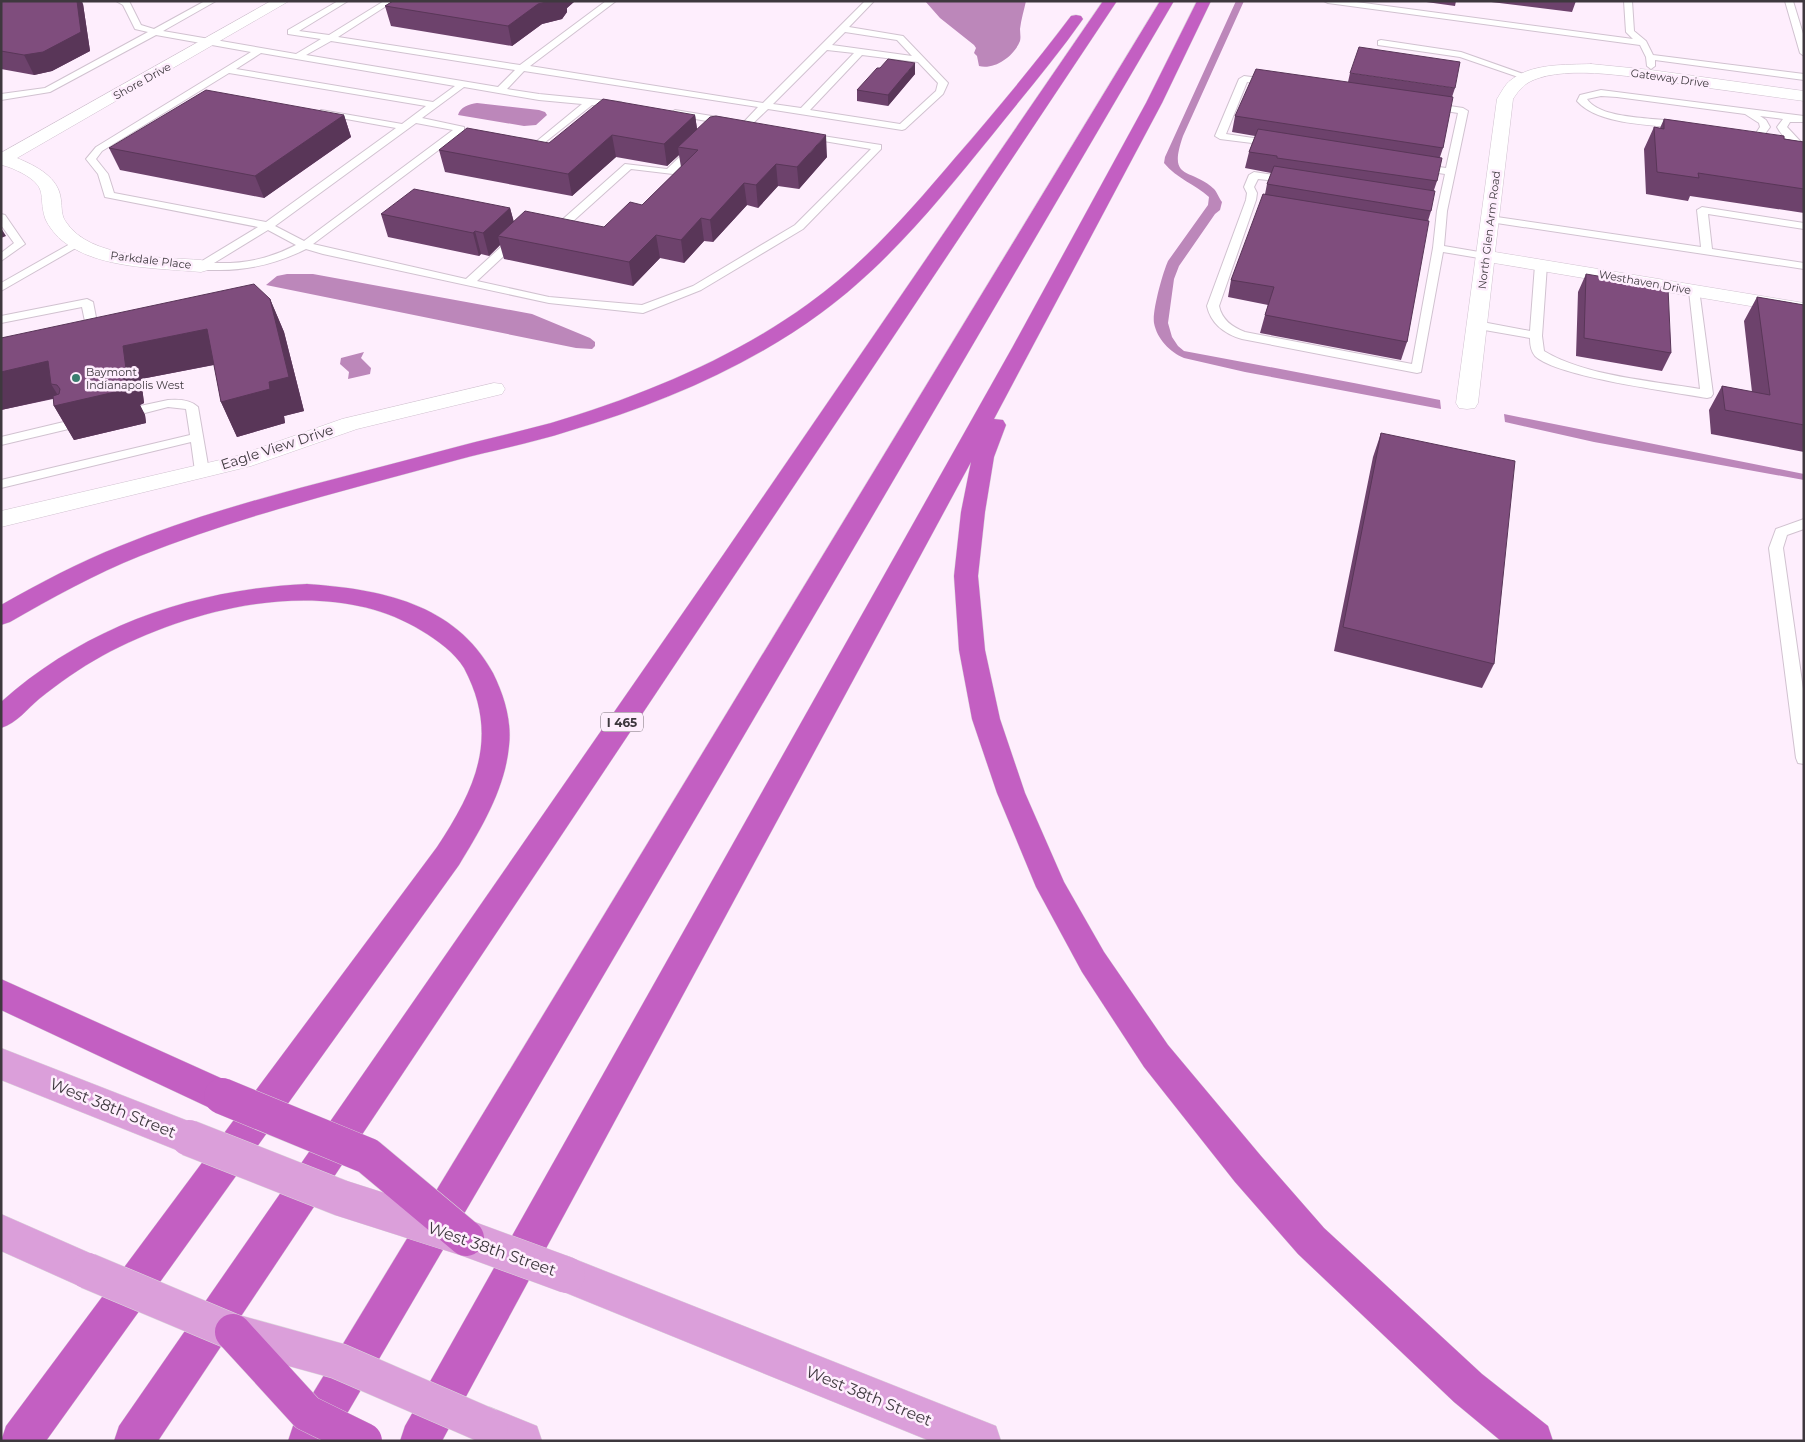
<svg xmlns="http://www.w3.org/2000/svg" width="1805" height="1442" font-family="Montserrat,sans-serif">
	<rect width="100%" height="100%" fill="#feeefd"/>
	<!-- water -->
	<path fill="#bc87ba" d="M925 1H1026C1024 10 1021 20 1020 29 1020 33 1021 37 1020 41 1014 56 995 70 979 66L977 56 974 53 976 48 974 45 940 18Z
		M1236 1H1244L1183 136C1167 182 1191 167 1214 189 1217 192 1219 198 1222 202L1220 210 1215 214 1179 266 1174 279 1168 323 1172 337 1178 346 1184 351C1270 367 1355 383 1440 400L1441 409 1245 372 1184 358C1170 352 1157 339 1154 323 1152 311 1163 272 1168 261L1208 205 1209 197C1195 184 1177 179 1164 163L1165 157Z
		M477 103 539 110 545 112 547 115 536 125 524 126 458 115C460 107 469 104 477 103Z
		M287 274H313L532 314 590 338 595 342V346L592 349 576 348 266 285 277 276Z
		M364 352 361 358 371 368 370 374 348 379 349 372 340 364 341 358Z
		M1504 414 1804 474V480L1594 442 1505 422Z"/>
	<g fill="none" stroke-linecap="round" stroke-linejoin="round">
		<defs>
			<path id="lane" d="M116 1H129L141 25 154 29 205 1H216L163 31 296 54 321 39 288 34V30L338 1H348L299 31 329 35 384 1H394L338 37 520 65 606 1H616L530 66 763 103 865 1H874L849 27 903 36 948 83 943 94 905 129 902 130 768 109 749 127 746 128 741 125 758 107 524 71 507 89 539 94 621 102 626 105 621 108 592 105 539 147 517 143 515 141 520 138 537 141 582 104 539 100 464 87 422 118 464 127V131L313 244 466 279 514 235H522L523 237 522 239 477 281 549 297 642 305 693 286 795 225 871 149 806 138 801 135 803 133 881 145V149L803 229 701 290 643 313 549 303 323 254 306 249C276 264 247 271 214 270 207 270 200 271 195 266L197 264 258 227 105 197 98 174 86 159 96 147 251 52 156 35 50 92 1 100V94L45 88 148 32 135 29 123 5ZM845 32 897 40 912 56 832 45ZM331 41 515 70 498 87 306 55ZM827 50 854 53 801 108 773 104ZM261 53 455 86 433 102 236 69ZM862 55 918 62 938 83 936 91 900 124 810 110ZM229 73 426 106 402 124 321 110 319 112 324 115 396 128 266 222 114 193 108 174 96 159 102 151ZM416 123 453 130 304 241 275 226ZM268 230 296 245C269 259 244 264 214 263Z
				M1324 1H1349L1633 39 1626 32 1624 1H1632L1634 31 1646 41 1653 55 1804 74V80L1655 60V66L1651 69 1647 66 1646 57 1640 45 1328 3Z
				M1785 1H1793L1804 37V56L1800 53Z
				M1381 40 1461 52 1532 77 1530 79H1524L1460 57 1378 45V41Z
				M1244 76 1273 80 1278 83 1273 86 1247 82 1226 134 1274 141 1277 142V146L1220 139 1215 136 1239 79Z
				M1601 90 1804 116V122H1790L1787 127 1801 142 1796 145C1788 143 1781 134 1777 127L1783 119 1760 116 1766 120 1770 127 1762 138 1759 139 1754 136 1760 127 1759 123 1745 114 1617 97 1601 96 1587 99C1601 121 1662 117 1686 123L1688 125 1683 128C1653 125 1598 125 1577 101L1580 95Z
				M1430 103 1463 108 1468 111 1447 211 1444 246 1485 253 1491 256 1485 259 1443 252 1421 372 1417 373 1242 339C1225 334 1211 324 1207 306L1246 200 1247 193 1244 187 1249 175 1254 172 1292 178 1296 179 1297 181 1296 183 1258 179 1254 187 1257 193 1256 200 1219 306C1222 320 1232 327 1245 332L1412 364 1433 248 1437 211 1445 174 1419 170 1414 167 1419 164 1446 168 1458 113 1427 108V104Z
				M675 110 730 119 735 122 730 125 672 115 670 113Z
				M696 143 699 144V148L673 174 631 169 571 223 549 231 544 228 563 219 625 164 667 169 693 144Z
				M1702 207 1804 223V229L1708 214 1712 249 1804 263V269L1490 222 1485 219 1490 216 1701 247 1697 210Z
				M1 214 5 215 25 244 1 261V253L14 243 1 225Z
				M77 240 82 243 81 245 1 291V283Z
				M1541 262 1547 265 1542 336 1544 351C1585 376 1653 381 1700 389L1689 291 1695 288 1699 289 1713 394 1711 397 1707 398C1673 392 1557 377 1535 356 1531 351 1530 345 1530 338L1473 328 1471 325 1473 322 1477 321 1530 331 1535 265Z
				M87 299 93 302 99 333 97 336 86 339 80 335 87 331 82 307 1 323V316Z
				M168 400C179 399 191 400 198 407L209 471 207 474H197L195 471 191 442 1 488V480L190 435 186 409 168 407 145 413 139 409 140 406Z
				M72 420 77 421 78 424 77 427 1 445V437Z
				M1804 519V529L1787 535 1783 548 1804 696V764L1798 763 1796 758 1769 548 1776 529Z"/>
			<path id="street" d="M271 1H289L17 158C36 166 59 177 61 200 62 207 61 216 66 222 90 259 162 257 201 260L208 262 210 266 208 270 201 272C159 268 99 269 64 242 57 237 48 226 45 218 38 195 49 188 22 173 16 170 8 166 1 165V153Z
				M1591 64 1651 70 1804 91V101C1767 96 1731 91 1694 86 1653 80 1578 65 1539 78 1526 82 1520 88 1513 99L1495 252 1804 303V315L1494 263 1478 403 1475 408 1467 409 1459 408 1456 403 1497 99C1501 93 1505 84 1511 80 1532 63 1566 65 1591 64Z
				M494 383 502 384 505 389 502 394 357 429 251 466 1 527V511L237 456 342 419Z"/>
			<path id="primary" d="M1 1048 201 1126 207 1138 201 1150 189 1155 1 1080Z
				M1 1214 101 1258 107 1271 101 1284 88 1290 1 1251Z
				M567 1256 996 1426 1001 1441H930L554 1288 548 1275 554 1262Z
				M490 1407 537 1426 542 1441H475L470 1427 476 1413Z"/>
			<path id="highway" d="M1103 1H1117L158 1441H114L119 1426 723 555Z
				M1160 1H1174L331 1441H288L293 1426Z
				M1197 1H1211L1162 103 994 419 1003 420 1006 425 994 457 985 512 978 576 985 650 1000 719 1025 793 1064 882 1104 952 1168 1045 1261 1156 1324 1228 1482 1374 1548 1426 1553 1441H1501L1454 1402 1298 1254 1235 1182 1144 1067 1082 972 1036 887 997 793 972 719 959 650 954 576 961 512 971 462 442 1441H400L405 1426 1012 348 1146 103Z
				M1076 15 1081 16 1083 19C1055 59 1023 96 993 134 941 198 888 264 821 313 746 368 657 405 569 431 532 443 494 450 457 460 351 489 243 515 140 556 95 574 52 598 10 622L1 625V605C40 583 79 562 120 546 223 504 334 480 441 451 477 441 514 433 551 423 641 396 732 359 808 304 865 263 910 211 955 158 995 112 1034 65 1071 16Z
				M307 584C380 589 455 603 493 673 504 695 512 721 509 746 505 789 481 829 459 865L46 1441H1L6 1426 437 847C476 788 500 736 464 668 455 653 437 640 422 631 329 573 192 607 102 656 80 668 59 683 39 699 27 709 17 723 1 728V702C86 626 194 589 307 584Z
				M1 979 234 1084 239 1096 234 1108 222 1112 210 1108 1 1010Z"/>
		</defs>
		<!-- lane casing -->
		<use href="#lane" stroke="#d1c2d0" stroke-width="2"/>
		<!-- street casing -->
		<use href="#street" stroke="#d1c2d0" stroke-width="1"/>
		<!-- primary casing -->
		<use href="#primary" stroke="#dcdbdc" stroke-width="1"/>
		<!-- highway casing -->
		<use href="#highway" stroke="#dcdbdc" stroke-width="1"/>
		<!-- lane -->
		<use href="#lane" fill="#fff" fill-rule="evenodd"/>
		<!-- street -->
		<use href="#street" fill="#fff" fill-rule="evenodd"/>
		<!-- primary -->
		<use href="#primary" fill="#db9fda" fill-rule="evenodd"/>
		<!-- highway -->
		<use href="#highway" fill="#c35fc2" fill-rule="evenodd"/>
		<defs>
			<path id="primary-bridge" d="M189 1138 341 1198 466 1238 567 1275
				M88 1271 233 1332 338 1361 490 1427"/>
			<path id="highway-bridge" d="M222 1096 368 1156 466 1238
				M233 1332 307 1413 364 1441"/>
		</defs>
		<!-- primary-bridge casing -->
		<use href="#primary-bridge" stroke="#dcdbdc" stroke-width="37" stroke-linecap="butt"/>
		<!-- highway-bridge casing -->
		<use href="#highway-bridge" stroke="#dcdbdc" stroke-width="37" stroke-linecap="butt"/>
		<!-- primary-bridge -->
		<use href="#primary-bridge" stroke="#db9fda" stroke-width="36"/>
		<!-- highway-bridge -->
		<use href="#highway-bridge" stroke="#c35fc2" stroke-width="36"/>
	</g>
	<!-- wall -->
	<path fill="#6d426c" d="M1 1 83 4 90 51 52 71 34 75 1 69Z
		M393 1H575L567 8V12L562 19 542 24 512 46 391 26 385 6Z
		M1419 1H1456L1455 6Z
		M1483 1H1576L1572 12Z
		M880 68 915 74 888 106 857 101V90Z
		M1350 73 1455 88 1452 97 1443 148 1440 157 1437 181 1434 190 1431 211 1428 221 1407 342 1401 360 1260 333 1265 315 1268 305 1228 297 1231 280 1265 194 1267 184 1271 173 1245 168 1249 152 1255 136 1232 132 1235 116 1348 82Z
		M344 115 351 137 264 198 120 170 109 148Z
		M695 115 697 129 827 157 799 189 778 186 758 208 747 205 713 242 704 241 684 263 660 258 633 286 504 259 500 245 489 256 481 254 479 256 388 237 381 214 510 208 514 222 604 227 642 205 681 167 679 155 667 166 616 157 572 196 445 172 439 150 549 143Z
		M1664 119 1804 142V213L1690 196 1688 201 1646 194 1644 149 1654 127 1660 128Z
		M1586 274 1671 353 1662 371 1576 356 1578 292Z
		M1757 297 1804 305V452L1711 434 1709 410 1722 386 1752 392 1744 321Z
		M270 299 284 332 304 411 284 416 285 423 237 437 221 402 214 365 141 379 144 403 140 405 145 415 146 423 74 440 54 406 53 399 1 410V338Z
		M1381 433 1494 664 1482 688 1334 651 1373 457Z"/>
	<!-- shaded-wall -->
	<path fill="#593658" d="M77 1H82L83 4 90 51 52 71 34 75 24 55Z
		M550 1H575L567 8V12L562 19 542 24 512 46 508 26 538 4Z
		M915 63V74L888 106V95Z
		M344 115 351 137 264 198 255 176Z
		M695 115 698 136 678 147 679 155 667 166 664 144Z
		M612 135 616 157 572 196 568 174Z
		M826 135 827 157 799 189 797 167Z
		M776 164 778 186 758 208 756 185Z
		M744 183 747 205 713 242 710 220Z
		M510 208 516 231 498 236 500 245 489 256 483 233Z
		M701 218 704 241 684 263 681 240Z
		M1 228 6 236 1 238Z
		M475 231 481 254 479 256 473 233Z
		M656 235 660 258 633 286 629 262Z
		M270 299 284 332 304 411 284 416 285 423 237 437 221 402 269 382Z
		M207 329 223 363 141 379 144 403 140 405 145 415 146 423 74 440 54 406 119 376 123 346Z
		M48 361 51 384 59 397 1 410V372Z"/>
	<!-- building -->
	<path fill="#7f4d7d" stroke="#593658" d="M1 1H77L81 32 43 52 24 55 1 51Z
		M393 1H550L538 4 508 26 385 6Z
		M1359 47 1460 62 1455 88 1350 73Z
		M888 59 915 63 888 95 857 90 877 68H880Z
		M1256 69 1453 97 1443 148 1235 116Z
		M206 90 344 115 255 176 109 148Z
		M603 99 695 115 664 144 612 135 568 174 439 150 467 128 549 143Z
		M716 116 826 135 797 167 776 164 756 185 744 183 710 220 701 218 681 240 656 235 629 262 498 236 525 211 604 227 630 202 642 205 698 150 678 147 710 117Z
		M1664 119 1784 136V139L1804 142V189L1698 173 1699 178 1657 172 1654 127 1664 129Z
		M1258 129 1442 158 1437 181 1277 158V156L1249 152Z
		M1274 166 1435 191 1431 211 1267 184Z
		M414 189 510 208 483 233 475 231 473 233 381 214Z
		M1263 194 1429 221 1407 342 1265 315 1274 287 1231 280Z
		M1586 274 1668 288 1671 353 1584 338Z
		M254 284 270 299 289 377 269 382 270 389 221 402 207 329 123 346 126 369 120 371 119 376 127 381 128 389 54 406 53 396 59 394 60 389 57 385 51 384 48 361 1 372V338Z
		M1757 297 1804 305V425L1725 410 1722 386 1770 395Z
		M1381 433 1515 461 1494 664 1343 627Z"/>
	<!-- markers -->
	<circle fill="#3a7d6f" stroke="#feeefd" stroke-width="2" cx="76" cy="378" r="5"/>
	<g text-anchor="middle" dominant-baseline="central" stroke-width="5" stroke-linejoin="round" paint-order="stroke">
		<!-- far-street labels -->
		<g font-size="11" fill="#3e383e" stroke="#feeefd">
			<text transform="translate(1670 78) rotate(8)">Gateway Drive</text>
			<text transform="translate(142 81) rotate(-29)">Shore Drive</text>
			<text transform="translate(1489 230) rotate(-83)">North Glen Arm Road</text>
			<text transform="translate(151 260) rotate(7)">Parkdale Place</text>
			<text transform="translate(1645 282) rotate(10)">Westhaven Drive</text>
		</g>
		<!-- far-poi labels -->
		<g font-size="11" fill="#3e383e" stroke="#feeefd" text-anchor="start">
			<text x="86" y="372">Baymont<tspan x="86" dy="13">Indianapolis West</tspan></text>
		</g>
		<!-- shield labels -->
		<rect fill="#feeefd" stroke="#786f77" stroke-width="1" x="601" y="712.5" width="42" height="19" rx="4"/>
		<g font-size="12" font-weight="bold" fill="#3e383e">
			<text x="622" y="722">I 465</text>
		</g>
		<!-- street labels -->
		<g font-size="14" fill="#3e383e" stroke="#feeefd">
			<text transform="translate(277 447) rotate(-18)">Eagle View Drive</text>
		</g>
		<!-- near-street labels -->
		<g font-size="16" fill="#3e383e" stroke="#feeefd">
			<text transform="translate(113 1108) rotate(22)">West 38th Street</text>
			<text transform="translate(492 1249) rotate(19)">West 38th Street</text>
			<text transform="translate(869 1396) rotate(22)">West 38th Street</text>
		</g>
	</g>
	<!-- border -->
	<rect width="1805" height="1442" fill="none" stroke="#3e383e" stroke-width="5"/>
</svg>
